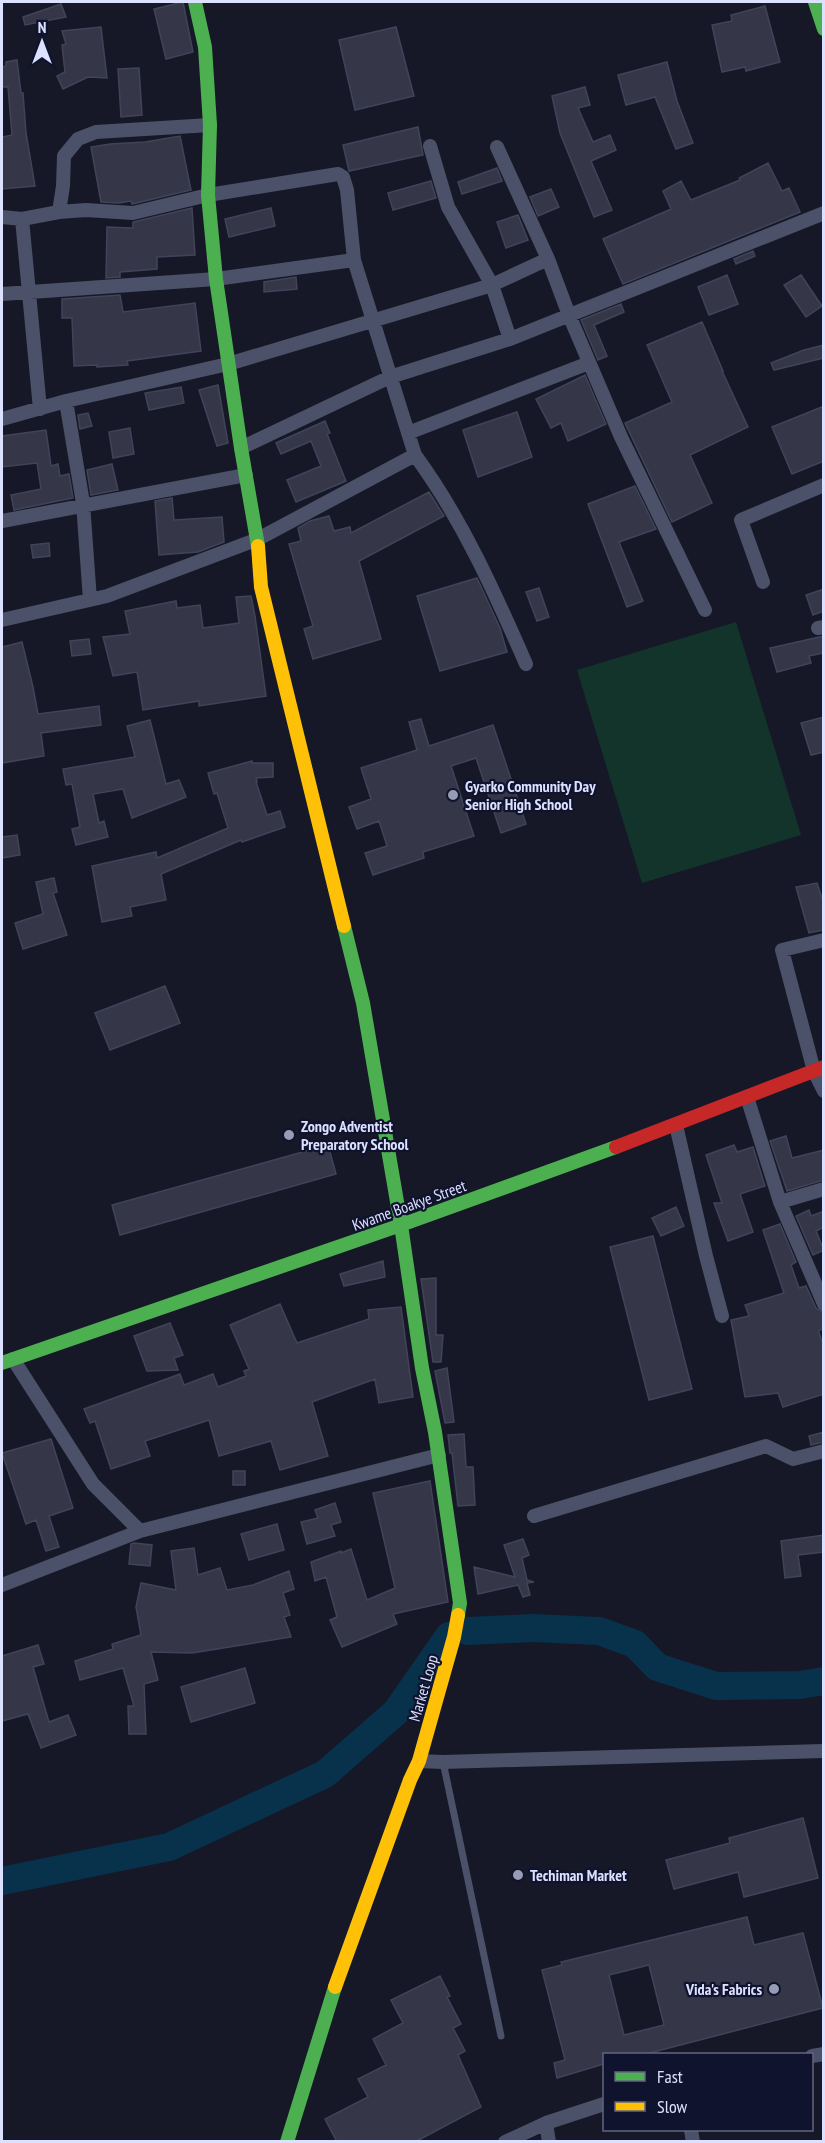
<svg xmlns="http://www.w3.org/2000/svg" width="825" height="2143" font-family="'PT Sans Narrow',sans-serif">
	<rect width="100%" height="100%" fill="#161827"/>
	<!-- green -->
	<path fill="#13342b" d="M736 622 801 835 642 883 577 670Z"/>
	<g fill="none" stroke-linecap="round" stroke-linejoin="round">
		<!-- river -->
		<path stroke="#08324b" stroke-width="28" d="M468 1631 533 1628 599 1631 635 1644 657 1667 716 1686 800 1685 824 1681
			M2 1881 169 1847 325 1774 396 1712 449 1636"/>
	</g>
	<!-- building -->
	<path fill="#353748" stroke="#414459" stroke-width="1.5" fill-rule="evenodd" d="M183 2 193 52 166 59 154 9Z
		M61 4 66 17 25 25 23 17Z
		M765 6 780 62 746 71 745 67 722 72 712 25 732 21 731 15Z
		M101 27 107 78 88 77 63 89 57 76 65 72 62 45 66 44 62 31Z
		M396 27 414 96 355 110 339 40Z
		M17 60 21 93H23L26 133 35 186 2 189V137L12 135 8 87H2V67L6 66V62Z
		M667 62 677 101 693 143 676 149 655 97 626 105 618 75Z
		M139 68 142 115 121 117 118 69Z
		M585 87 590 105 578 108 593 142 610 135 616 150 591 161 612 210 594 217 560 133 552 96Z
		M418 127 423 155 349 171 343 145Z
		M180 136 191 190 132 204 131 201 119 203 101 202 91 147 110 144 145 142Z
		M768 163 782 191 789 188 800 212 623 284 603 239 671 209 663 191 681 181 691 200 740 180 739 178Z
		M497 168 502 181 462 194 458 182Z
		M431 181 436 198 393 210 388 193Z
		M551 189 559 207 538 216 530 197Z
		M192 208 195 255 157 257V269L120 272V277L106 278 107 227 133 228V222Z
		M271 208 275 226 229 237 225 219Z
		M518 215 528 240 506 248 497 222Z
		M753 251 755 256 736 264 734 259Z
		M727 275 738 304 709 315 698 287Z
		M801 275 822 306 806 317 784 285Z
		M296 277 297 289 264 292V282Z
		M120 295 123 312 195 303 201 351 127 361 128 365 97 367V365L74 366 72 318H62V299Z
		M621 304 624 312 594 325 607 356 598 360 581 320Z
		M702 322 723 371H722L748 427 690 455 712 503 672 522 625 423 672 402 647 345Z
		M824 345V358L774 370 771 363 804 350Z
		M585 375 606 424 568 441 561 423 551 428 536 399Z
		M218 385 228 443 217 446 199 390Z
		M181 387 184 403 149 410 145 393Z
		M824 406V461L792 474 772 427Z
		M517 412 532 457 478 477 463 430Z
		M88 413 92 426 80 429 78 415Z
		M325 421 330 433 327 434 346 481 296 502 287 480 321 466 311 441 281 454 276 443Z
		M130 428 134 454 113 458 109 432Z
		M46 430 51 466 58 464 60 476 69 474 73 498 14 510 11 495 41 489 37 463 2 467V436Z
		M112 464 118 490 91 495 87 470Z
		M635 486 656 529 619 542 643 601 627 607 588 504Z
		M429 492 444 516 359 561 381 639 313 659 304 629 313 626 289 544 301 541 298 528 310 521 329 516 334 531 350 527 351 533Z
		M172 498 174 520 222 517 224 542 198 552 159 555 155 501Z
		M49 543 50 556 33 558 31 545Z
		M477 578 500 628 507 652 440 671 417 596Z
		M539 588 549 617 537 621 526 592Z
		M824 589V611L813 615 806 595Z
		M251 596 255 616 266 696 199 706V701L143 710 137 672 113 676 103 637 130 634 125 611 176 601 177 608 200 605 203 628 239 623 236 597Z
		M824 636V653L809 656 811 663 777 672 770 648Z
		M89 639 91 654 72 656 70 641Z
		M22 642 33 687 38 714 99 706 101 725 41 733 44 756 2 763V647Z
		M824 717V752L811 755 801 723Z
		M421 719 429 746 493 725 526 824 501 833 476 758 451 766 474 836 423 852 424 858 373 875 365 853 387 846 379 821 357 829 349 807 371 799 361 768 417 750 409 722Z
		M150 720 166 784 179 780 186 797 132 818 123 789 93 794 99 823 104 821 108 837 76 845 72 829 80 827 72 784 66 785 63 769 135 757 127 726Z
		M252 761V763H273V777L256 778 257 782H256L267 815 280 811 285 827 242 842 241 840 161 874 166 900 130 907 132 916 102 922 92 866 156 852 157 858 228 828 217 793 214 794 208 773Z
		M17 835 20 855 2 858V837Z
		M54 878 57 892 53 893 67 935 23 949 15 923 43 914 36 882Z
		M817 883 824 904V930L809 933 796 887Z
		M165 986 180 1023 110 1050 95 1013Z
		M786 1136 792 1158 824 1150V1180L787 1191 770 1141Z
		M328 1145 336 1174 120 1235 112 1205Z
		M734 1145 737 1152 753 1147 765 1186 740 1194 753 1232 728 1241 714 1203H722L706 1155Z
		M676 1207 684 1226 661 1236 652 1218Z
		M809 1210 811 1216 824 1211V1227L816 1231 824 1250 813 1255 796 1216Z
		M780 1224 796 1262 791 1265 799 1288 806 1286 816 1308 824 1313V1329L819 1330V1333L824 1347V1394L783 1407 778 1393 745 1397 731 1320 749 1316 745 1305 784 1293 763 1230Z
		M653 1236 692 1389 649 1400 610 1247Z
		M383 1261 385 1277 344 1286 340 1274Z
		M436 1278V1335H443L441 1362H433L421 1279Z
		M280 1304 297 1343 369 1319 368 1310 401 1307 413 1397 379 1403 375 1379 312 1402 328 1456 280 1470 271 1441 219 1456 209 1420 145 1441 150 1456 111 1469 95 1421 90 1423 84 1409 180 1374 184 1385 213 1374 218 1387 246 1376 244 1371 249 1369 230 1325Z
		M170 1323 183 1355 174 1358 178 1370 147 1371 134 1336Z
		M447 1368 454 1422 445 1423 435 1371Z
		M824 1432V1442L811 1445 809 1436Z
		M464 1434 466 1467H473L475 1505 458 1506 452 1453H450L448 1435Z
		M51 1439 73 1508 49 1516 59 1547 46 1551 36 1520 26 1524 2 1453Z
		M233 1471H245V1485H233Z
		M430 1481 448 1602 393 1614 397 1624 342 1647 330 1620 337 1617 326 1577 315 1581 311 1562 341 1551V1553L351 1549 367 1600 395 1588 373 1493Z
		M335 1503 341 1522 331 1525 335 1536 307 1544 301 1522 318 1518 315 1510Z
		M277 1524 284 1550 249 1560 241 1534Z
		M824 1535V1552L798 1555 801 1576 785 1578 781 1541Z
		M523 1539 529 1555 522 1558 527 1580 534 1582 527 1583 530 1595 523 1597 518 1585 478 1594 474 1567 515 1577 504 1545Z
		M134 1543 152 1545 150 1566 129 1564 131 1544Z
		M194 1548 198 1575 220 1568 227 1590 253 1585 289 1571 294 1589 283 1593 290 1615 284 1617 291 1637 192 1653 151 1652 158 1680 144 1684 146 1734H129L128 1706H134L123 1668 80 1680 75 1661 113 1649 112 1644 141 1635 136 1607 141 1583 176 1590 171 1551Z
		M38 1645 44 1664 33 1667 49 1722 68 1715 76 1735 41 1748 28 1714 2 1721V1656Z
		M245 1668 255 1703 191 1722 181 1687Z
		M803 1818 818 1878 744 1897 738 1872 674 1889 666 1860 730 1843 729 1838Z
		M747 1917 754 1945 803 1933 823 2008 642 2055H604V2064L557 2078 554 2063 565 2060 542 1970 562 1965 561 1962ZM649 1965 664 2025 624 2035 609 1975Z
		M440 1976 450 1996 447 1997 461 2024 453 2028 465 2051 458 2055 481 2107 415 2142H337L325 2119 368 2097 358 2079 386 2065 373 2039 403 2023 391 2000Z"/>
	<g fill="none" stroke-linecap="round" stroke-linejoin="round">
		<!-- lane -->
		<path stroke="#4b5168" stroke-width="7" d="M443 1762 501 2036"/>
		<!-- street -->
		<path stroke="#4b5168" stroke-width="14" d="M430 146 448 207 492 285 510 339
			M497 147 548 259 569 315 621 437 705 610
			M59 212 86 210 133 213 208 195 338 174 343 177 347 190 354 260 415 455
			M2 217 22 219
			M2 294 216 279 354 260
			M66 401 83 503 90 600
			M40 409 22 219 59 212 63 186 64 156 78 139 96 132 210 125
			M2 419 66 401 228 364 492 285 548 259
			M408 433 589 363
			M241 448 390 377 510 339 824 213
			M2 521 246 475
			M763 582 741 520 824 485
			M2 620 107 596 258 539 415 455C462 519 494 591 526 664
			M818 628 824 627
			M824 940 782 950 814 1071 824 1091
			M747 1097 780 1202 824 1304
			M676 1125 706 1256 722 1316
			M780 1202 824 1189
			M13 1359 93 1484 140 1531 439 1455
			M534 1516 766 1446 793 1459 824 1451
			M2 1585 140 1531
			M419 1761 443 1762 824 1751
			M812 2056 824 2054
			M546 2123 549 2142
			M691 2130 693 2142
			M505 2142 546 2123 604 2104"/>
		<!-- fast -->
		<path stroke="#4caf50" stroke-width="14" d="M195 2 205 47 210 125 208 195 216 279 241 448 258 546
			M815 2 824 29
			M344 926 363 1003 401 1225 422 1368 435 1432 460 1603 458 1615
			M2 1363 401 1225 616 1147
			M287 2142 335 1987"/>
		<!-- slow -->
		<path stroke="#ffc107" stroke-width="14" d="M258 546 261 587 344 926
			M335 1987 410 1780 419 1761 454 1637 458 1615"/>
		<!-- jam -->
		<path stroke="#c62828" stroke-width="14" d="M616 1147 824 1067"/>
	</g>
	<!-- markers -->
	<g fill="#979bb3" stroke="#10132d" stroke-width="2">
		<circle cx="453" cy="795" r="6"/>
		<circle cx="289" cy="1135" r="6"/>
		<circle cx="518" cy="1875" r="6"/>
		<circle cx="774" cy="1989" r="6"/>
	</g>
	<g text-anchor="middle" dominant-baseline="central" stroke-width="4.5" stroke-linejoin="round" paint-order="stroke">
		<!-- poi labels -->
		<g font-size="16" font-weight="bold" fill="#dce1ff" stroke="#10132d" text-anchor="start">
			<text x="465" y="786">Gyarko Community Day<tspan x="465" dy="18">Senior High School</tspan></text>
			<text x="301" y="1126">Zongo Adventist<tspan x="301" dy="18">Preparatory School</tspan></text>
			<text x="530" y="1875">Techiman Market</text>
			<text x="762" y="1989" text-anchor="end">Vida's Fabrics</text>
		</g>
		<!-- street labels -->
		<g font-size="16" fill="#dce1ff" stroke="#10132d">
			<text transform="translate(409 1205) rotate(-20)">Kwame Boakye Street</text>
			<text transform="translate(423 1688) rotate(-74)">Market Loop</text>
		</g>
	</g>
	<!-- border -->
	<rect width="825" height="2143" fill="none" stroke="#dce1ff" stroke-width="6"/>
	<!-- legend -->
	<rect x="603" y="2053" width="210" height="78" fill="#10132d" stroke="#626581" stroke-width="1.5"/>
	<rect x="615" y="2072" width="30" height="9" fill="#4caf50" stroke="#626581" stroke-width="1.5"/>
	<text x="657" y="2083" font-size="18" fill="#dce1ff">Fast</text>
	<rect x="615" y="2102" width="30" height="9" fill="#ffc107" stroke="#626581" stroke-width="1.5"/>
	<text x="657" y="2113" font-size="18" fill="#dce1ff">Slow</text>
	<!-- north arrow -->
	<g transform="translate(42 42)" stroke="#10132d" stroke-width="4.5" paint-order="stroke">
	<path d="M0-4.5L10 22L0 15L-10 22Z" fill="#dce1ff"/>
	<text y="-9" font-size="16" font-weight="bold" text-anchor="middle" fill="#dce1ff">N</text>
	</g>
</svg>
